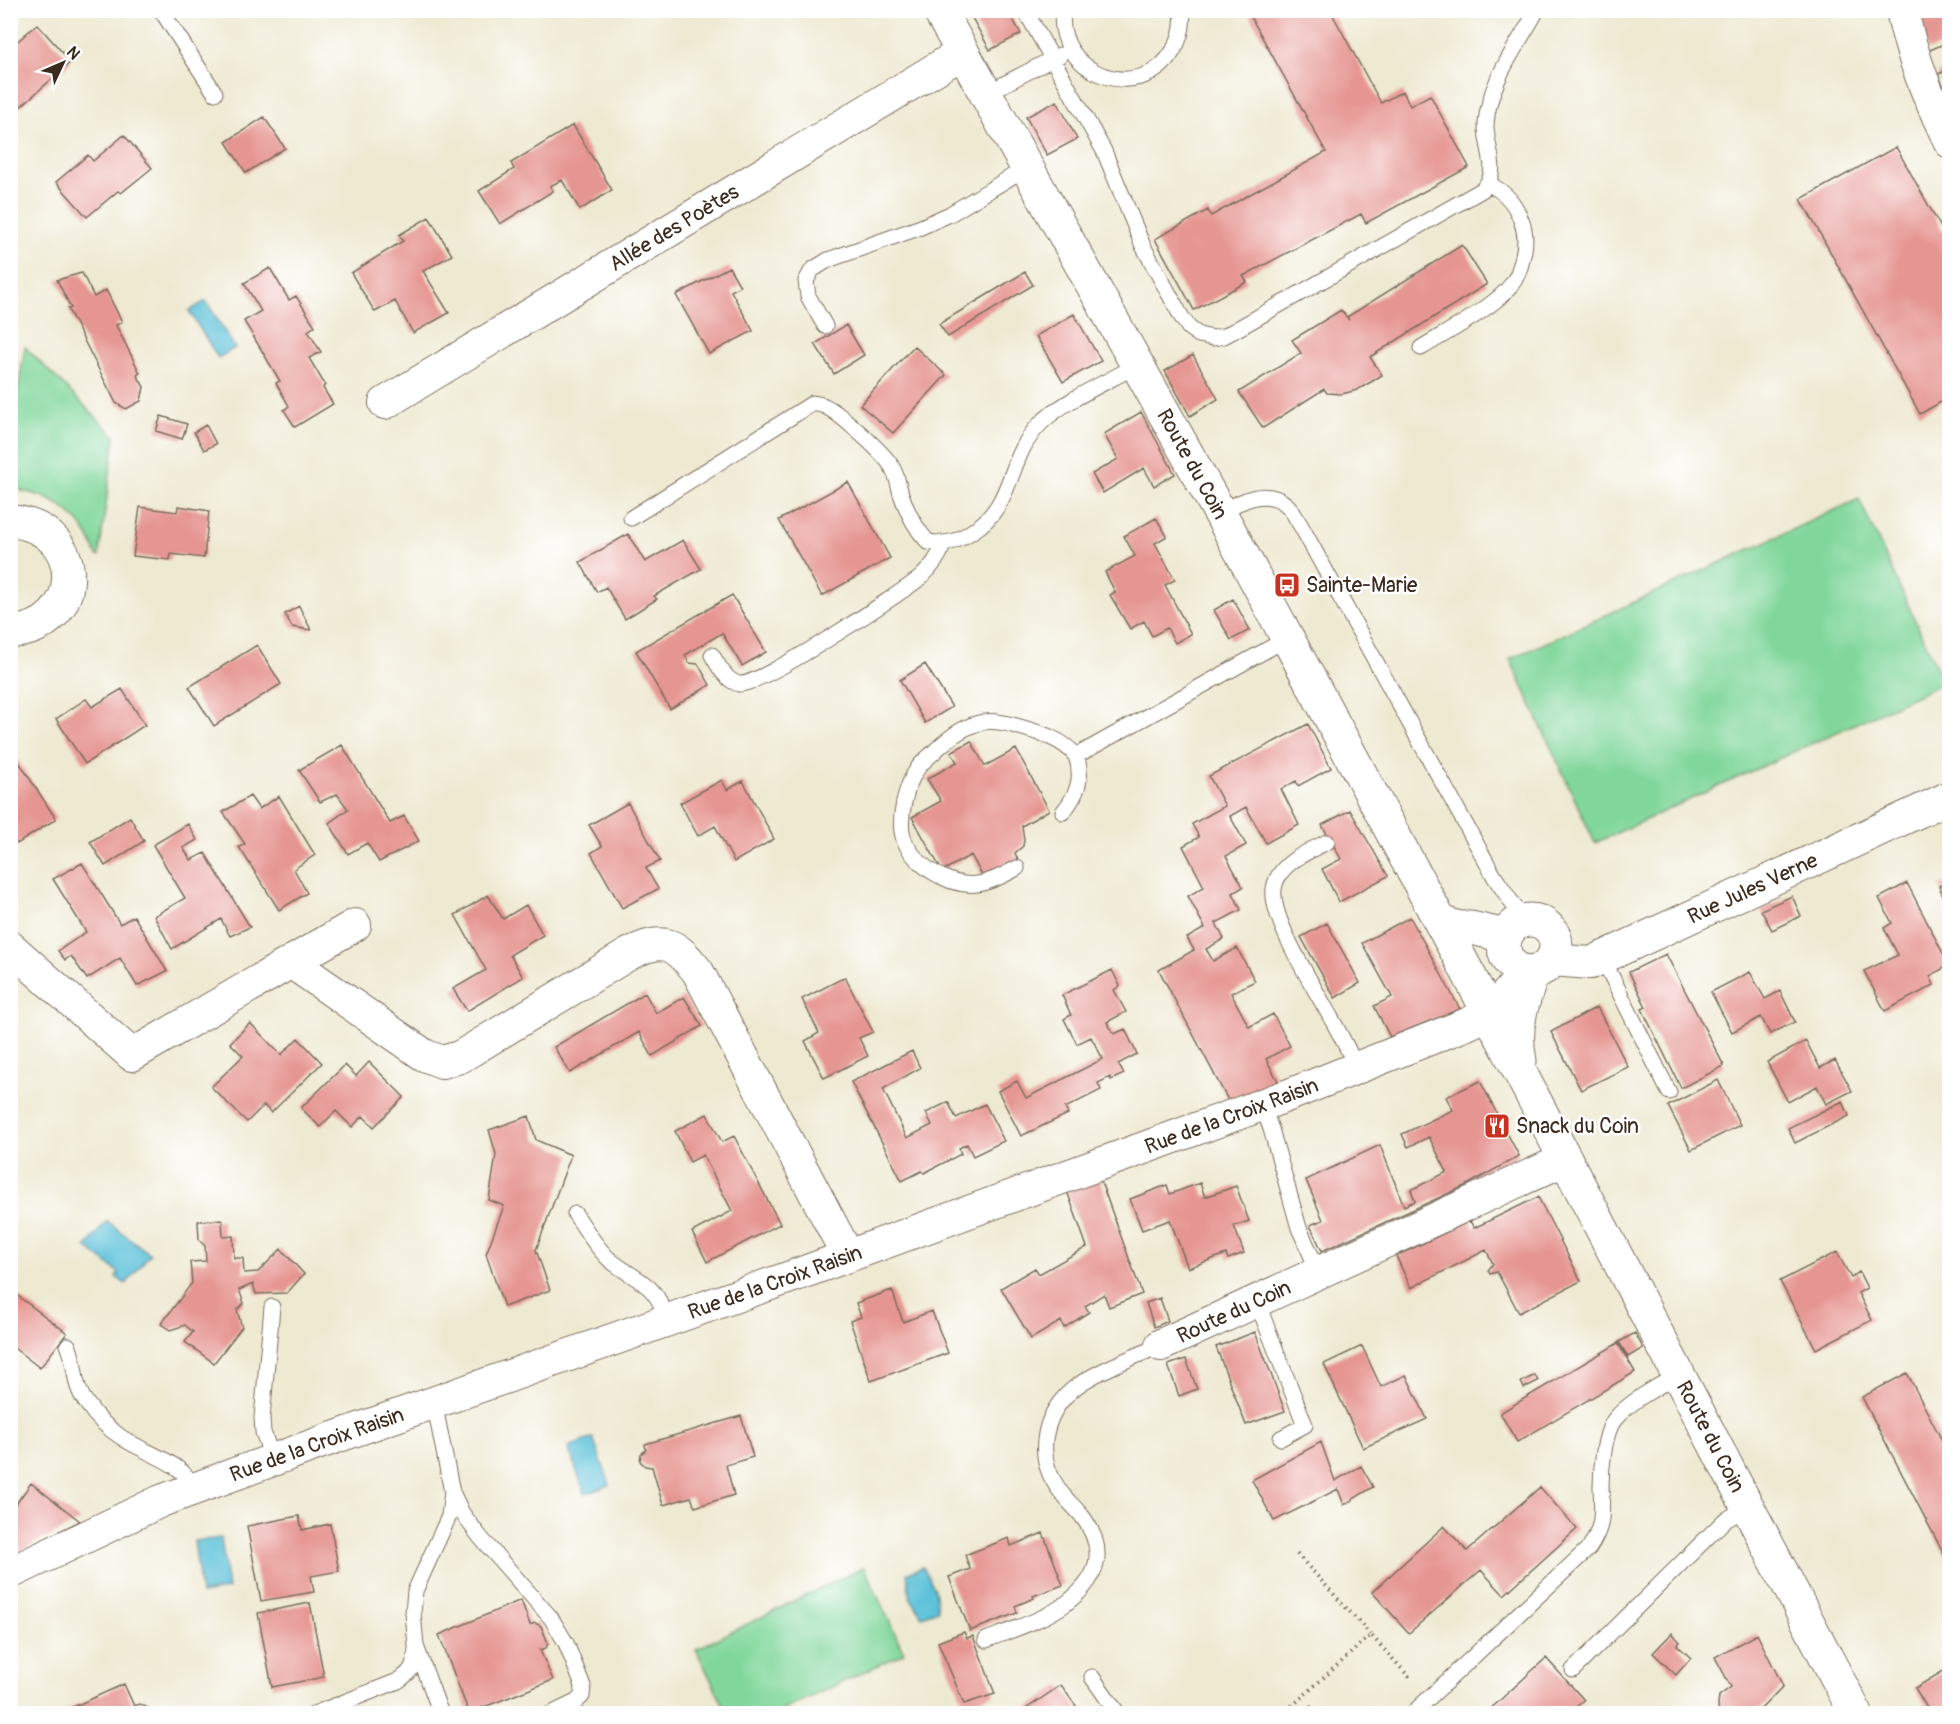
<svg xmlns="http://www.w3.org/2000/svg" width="1960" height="1724" font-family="Pangolin,sans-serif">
	<rect width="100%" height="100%" fill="#fff"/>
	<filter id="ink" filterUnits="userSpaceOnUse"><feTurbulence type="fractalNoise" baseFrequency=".0167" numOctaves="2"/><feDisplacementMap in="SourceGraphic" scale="12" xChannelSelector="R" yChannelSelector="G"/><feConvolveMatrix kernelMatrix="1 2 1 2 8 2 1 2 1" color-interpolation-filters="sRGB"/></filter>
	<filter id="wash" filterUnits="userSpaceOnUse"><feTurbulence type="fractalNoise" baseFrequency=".008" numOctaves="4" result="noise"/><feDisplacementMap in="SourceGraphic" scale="24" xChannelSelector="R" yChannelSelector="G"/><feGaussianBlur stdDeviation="1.35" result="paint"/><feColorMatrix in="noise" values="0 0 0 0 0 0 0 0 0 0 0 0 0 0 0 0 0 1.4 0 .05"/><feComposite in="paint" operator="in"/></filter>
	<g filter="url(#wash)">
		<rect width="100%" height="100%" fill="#eee9d1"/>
		<!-- green -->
		<path fill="#81d79b" stroke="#5e805c" stroke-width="1.5" d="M25 347 115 436 99 556H97C88 528 68 506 41 496 30 492 20 493 11 484V434Z
			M1859 499 1944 683 1595 843 1510 659Z
			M864 1567 904 1653 777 1713H727L696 1649Z"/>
		<!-- water -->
		<path fill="#5cc1da" stroke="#4c767c" stroke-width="1.5" d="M206 301 235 348 218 358 189 311Z
			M107 1221 150 1254 126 1284 116 1277 119 1273 86 1247Z
			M593 1438 610 1485 585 1494 568 1447Z
			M221 1538 228 1589 201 1594 194 1541Z
			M923 1567 935 1589 938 1610 922 1616 910 1597 907 1573Z"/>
		<g id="blocks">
			<!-- building -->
			<path fill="#e69692" d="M980 10H1008L1021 34 990 50 971 16Z
				M1247 10H1330L1381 103 1403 91 1410 106 1430 95 1469 167 1366 223 1361 214 1243 276 1247 282 1194 310 1155 239 1208 210 1211 216 1326 152Z
				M1930 10H1950V41L1928 51 1913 19Z
				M37 24 71 62 10 116V48Z
				M1950 69V92L1947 94 1938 74Z
				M1057 101 1077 139 1047 155 1026 117Z
				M264 117 285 148 246 173 226 142Z
				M573 125 612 190 580 210 562 180 550 186 553 191 500 224 479 191 514 169 511 163Z
				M124 135 152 168 121 193 118 191 87 217 56 182 88 155 93 161Z
				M1896 147 1950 244V397L1920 414 1801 199Z
				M429 217 452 255 423 271 449 313 413 333 395 301 375 312 351 273 403 241 399 235Z
				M1462 245 1487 284 1370 357 1382 375 1371 382 1357 390 1342 394 1327 393 1324 389 1263 428 1239 392 1301 353 1292 340 1341 310 1349 320 1347 317Z
				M729 267 740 286 731 291 753 331 709 354 676 295Z
				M270 268 289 300 296 296 315 326 308 331 321 352 309 358 325 385 323 388 333 404 295 427 284 410 289 406 276 383 280 381 244 321 261 311 244 283Z
				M1025 272 1033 285 948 337 939 324Z
				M82 273 94 297 106 290 122 322 116 325 140 373 137 375 144 387 141 401 126 409 116 403 68 309 71 308 57 280Z
				M1074 314 1101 361 1063 382 1036 336Z
				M846 325 864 355 834 374 815 344Z
				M914 346 946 375 893 433 860 405Z
				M1193 355 1218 399 1190 416 1165 371Z
				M1141 412 1175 474 1154 486 1144 468 1103 493 1092 474 1118 459 1104 434Z
				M161 416 187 424 182 439 156 431Z
				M206 425 216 444 204 450 194 432Z
				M848 482 890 558 822 596 779 520Z
				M178 506 209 511 204 558 171 554 170 560 133 556 140 507 177 512Z
				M1156 518 1167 536 1155 543 1175 580 1165 585 1191 634 1175 643 1167 628 1152 636 1144 621 1130 629 1110 595 1115 592 1105 572 1135 556 1124 536Z
				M628 534 645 562 683 540 701 569 654 596 657 599 625 619 606 587 597 592 580 562Z
				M732 595 766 652 742 666 722 633 685 655 689 663 698 664 710 685 670 709 636 651Z
				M1233 599 1250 630 1231 640 1214 610Z
				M299 606 311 630 292 627 285 614Z
				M257 645 281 684 214 726 189 687Z
				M925 664 952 707 925 723 900 680Z
				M122 689 145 725 85 764 56 719 86 699 92 707Z
				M1308 724 1331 768 1298 786 1296 781 1281 789 1299 825 1266 843 1246 807 1230 816 1246 845 1226 856 1243 887 1233 893 1241 910 1216 923 1224 939 1206 949 1213 961 1237 948 1255 981 1231 993 1249 1027 1273 1014 1290 1046 1266 1059 1279 1083 1229 1102 1159 970 1194 950 1187 938 1205 928 1188 896 1204 887 1183 846 1199 837 1192 824 1225 806 1209 776Z
				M971 741 985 766 1016 749 1049 810 1022 826 1024 840 1023 846 1015 853 1018 860 984 879 971 855 942 871 912 817 941 801 927 779 957 762 951 752Z
				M342 745 390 823 404 816 419 841 379 862 367 843 348 854 329 823 348 809 337 794 320 802 299 770Z
				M10 748 56 819 17 844 10 834Z
				M722 780 727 790 743 781 774 839 734 862 715 826 698 836 680 803Z
				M250 796 259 809 279 796 315 855 294 869 307 893 279 910 239 847 245 844 223 812Z
				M628 803 660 861 646 868 658 889 622 908 591 853 602 846 589 825Z
				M1350 810 1388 876 1339 902 1322 869 1341 859 1322 825Z
				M130 817 144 841 105 866 90 842Z
				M188 824 197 840 183 848 191 860 205 853 250 927 230 936 221 919 172 949 154 916 185 898 153 845Z
				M82 863 120 924 134 916 167 971 137 986 120 958 87 979 71 956 65 960 58 951 86 932 53 879Z
				M1950 881V912H1949L1939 886Z
				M1907 883 1949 965 1930 976 1934 985 1885 1011 1864 971 1898 955 1884 928 1892 923 1879 898Z
				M488 895 503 919 526 905 543 935 510 955 523 977 467 1011 453 989 486 970 455 915Z
				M1792 896 1801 916 1772 930 1761 910Z
				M1410 917 1460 1009 1390 1037 1374 1006 1392 997 1362 943Z
				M1327 923 1360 983 1335 998 1301 937Z
				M1666 954 1724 1066 1681 1088 1642 1009 1646 1007 1629 972Z
				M1112 970 1120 986 1114 990 1126 1012 1107 1022 1114 1034 1125 1029 1137 1054 1118 1064 1124 1074 1111 1080 1110 1077 1098 1083 1101 1090 1065 1108 1068 1114 1021 1136 998 1091 1017 1081 1026 1098 1103 1059 1091 1037 1077 1044 1064 1019 1071 1015 1062 995Z
				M1750 972 1765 999 1780 991 1795 1022 1770 1034 1761 1017 1732 1032 1711 992Z
				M845 977 873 1032 859 1038 868 1056 824 1078 805 1041 819 1033 802 999Z
				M645 993 656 1013 684 997 702 1026 652 1056 639 1032 570 1073 554 1047Z
				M1597 1007 1628 1067 1581 1090 1551 1032Z
				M250 1023 281 1055 298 1038 322 1063 271 1113 264 1105 247 1122 211 1087 243 1056 230 1043Z
				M1806 1041 1820 1068 1835 1060 1852 1091 1826 1104 1817 1086 1788 1102 1767 1062Z
				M912 1051 920 1068 883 1089 907 1138 932 1125 926 1113 948 1102 956 1118 985 1104 1004 1141 973 1156 967 1144 959 1148 961 1154 924 1173 922 1171 902 1181 851 1082Z
				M369 1062 404 1097 374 1127 363 1116 352 1127 336 1111 320 1127 301 1108 345 1065 356 1076Z
				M1718 1080 1740 1125 1691 1150 1668 1106Z
				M1480 1081 1519 1156 1467 1185 1322 1251 1310 1225 1323 1220 1306 1180 1380 1145 1404 1206 1415 1201 1411 1190 1447 1172 1429 1137 1408 1147 1402 1134 1453 1110 1446 1097Z
				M1843 1101 1849 1116 1795 1143 1788 1128Z
				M707 1114 722 1142 734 1136 780 1224 707 1262 692 1232 732 1211 703 1155 690 1162 675 1131Z
				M529 1116 536 1140 571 1155 536 1250 550 1290 504 1307 486 1254 504 1206 489 1200 496 1154 489 1130Z
				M1100 1179 1142 1294 1109 1307 1104 1294 1085 1306 1089 1312 1064 1328 1061 1321 1031 1339 1001 1288 1035 1268 1039 1274 1087 1247 1067 1191Z
				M1200 1183 1205 1197 1236 1186 1249 1221 1234 1226 1244 1253 1228 1259 1226 1254 1188 1268 1170 1220 1142 1230 1130 1199 1167 1185 1170 1194Z
				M1538 1197 1581 1281 1519 1313 1497 1272 1490 1274 1488 1270 1493 1264 1486 1250 1411 1288 1396 1256 1470 1221 1474 1228Z
				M222 1220 223 1237 233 1236 234 1258H243L244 1273 258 1272 281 1249 304 1274 287 1293 256 1294 253 1284 239 1290 244 1303 237 1310 242 1327 214 1363 185 1342 193 1332 185 1325 170 1330 161 1324 192 1283 190 1262 206 1261 205 1246 199 1240 198 1221Z
				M1837 1252 1851 1278 1859 1272 1867 1288 1858 1293 1872 1320 1816 1349 1780 1281Z
				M10 1290 67 1333 40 1368 10 1345Z
				M892 1290 903 1322 932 1311 948 1353 871 1381 850 1321 861 1317 856 1303Z
				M1160 1298 1168 1321 1154 1327 1146 1303Z
				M1255 1332 1285 1411 1246 1425 1216 1347Z
				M1635 1333 1643 1348 1628 1357 1619 1342Z
				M1618 1343 1635 1372 1517 1442 1500 1413Z
				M1362 1346 1381 1387 1406 1375 1427 1419 1363 1448 1324 1364Z
				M1186 1359 1197 1389 1179 1396 1168 1365Z
				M1907 1373 1950 1456V1566L1862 1397Z
				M1535 1375 1538 1381 1524 1388 1521 1382Z
				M741 1416 753 1457 726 1465 734 1495 695 1507 691 1497 663 1505 652 1467 645 1466 640 1461 641 1454 646 1450 645 1444Z
				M1321 1442 1335 1481 1361 1466 1373 1487 1344 1505 1338 1489 1274 1521 1252 1480Z
				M31 1483 80 1521 11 1556 10 1542 16 1539 10 1535V1512Z
				M1540 1487 1577 1529 1504 1595 1481 1570 1409 1633 1372 1592 1444 1526 1467 1551Z
				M299 1516 302 1530 330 1524 339 1571 311 1576 314 1592 261 1601 247 1526Z
				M1043 1533 1063 1585 1033 1596 1034 1598 1015 1606 1017 1613 970 1631 949 1577 970 1569 965 1555 1009 1538 1011 1546Z
				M521 1600 530 1625 535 1623 541 1626 548 1643 546 1648 540 1650 553 1680 469 1713 439 1635Z
				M310 1603 324 1677 272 1687 258 1613Z
				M964 1632 967 1638 973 1636 995 1694 964 1704 938 1642Z
				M1672 1633 1680 1642 1677 1645 1691 1658 1676 1675 1653 1653Z
				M1757 1634 1783 1686 1757 1713H1719L1718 1706 1719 1696 1731 1687 1715 1657Z
				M1546 1658 1584 1700 1570 1713H1486Z
				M1950 1667V1713H1930L1915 1688Z
				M124 1684 134 1706 140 1704 148 1708 151 1713H68L66 1710Z
				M1061 1685 1081 1713H1020Z
				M1311 1706 1318 1713H1302Z"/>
		</g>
	</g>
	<g filter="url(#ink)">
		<use href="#blocks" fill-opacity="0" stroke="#7a6d5d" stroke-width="1.5"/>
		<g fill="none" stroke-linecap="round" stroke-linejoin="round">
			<defs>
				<path id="service" d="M161 10 215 93
					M1025 10 1104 151 1143 246 1181 316 1189 328 1199 335 1213 338 1224 336 1237 329 1482 190C1502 171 1485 148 1486 124 1489 81 1517 47 1537 10
					M1063 10C1054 74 1141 106 1173 51 1181 38 1184 25 1182 10
					M985 94 1060 55
					M825 326 808 296 806 281 812 270 828 260 921 227 950 214 1026 168
					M1421 348C1445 333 1495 307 1511 285 1518 277 1521 266 1523 255 1526 243 1526 232 1521 220 1515 203 1505 191 1488 184
					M1220 513C1240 501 1267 486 1288 506 1293 511 1297 520 1301 526L1494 876 1524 921
					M631 518 813 403C816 404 819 404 822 405 836 409 885 454 892 467 897 475 898 484 901 494 907 512 915 528 928 542 947 545 956 542 971 532 1015 506 1006 460 1039 425 1062 401 1108 382 1137 365
					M712 655C718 665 726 681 739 684 759 687 898 595 920 578 930 569 939 558 943 545
					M1063 812C1077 795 1084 778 1076 756
					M1327 842C1307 852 1277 864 1274 889 1269 928 1341 1024 1356 1068
					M1017 868C990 883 970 892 940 876 926 869 912 857 905 842 896 823 906 784 918 768 922 762 929 757 934 752 947 739 965 725 984 722 995 720 1006 723 1016 726 1037 732 1062 738 1076 756L1288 638
					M1602 957 1669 1092
					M1262 1104 1271 1129 1299 1228 1319 1273
					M575 1214C586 1229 596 1248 610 1260 639 1283 655 1281 667 1320
					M1257 1302 1305 1425 1281 1438
					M272 1307 262 1418 263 1432 273 1460
					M68 1345C78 1367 71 1384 88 1405 96 1417 109 1429 121 1437 143 1453 185 1462 194 1489
					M434 1402 452 1492 462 1513 480 1537 551 1618 566 1643 583 1686 582 1696 576 1702 551 1714
					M986 1640C1011 1630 1038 1622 1061 1607 1097 1582 1110 1553 1082 1516 1074 1506 1064 1498 1058 1488 1035 1456 1043 1415 1072 1390 1091 1373 1137 1356 1161 1345
					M1573 1670 1724 1521 1748 1507
					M1092 1677 1118 1714
					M314 1714 398 1681C413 1671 414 1666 416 1649
					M441 1714 416 1646 413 1613 415 1591 449 1516 452 1492
					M1412 1714 1589 1548C1604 1526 1602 1513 1601 1487 1601 1470 1604 1432 1615 1419 1628 1403 1660 1384 1679 1375"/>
				<g id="minor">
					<path d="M1902 10C1912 59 1929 98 1950 142"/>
					<path id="s1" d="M385 403 962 53"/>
					<path d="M10 521C90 528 85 629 10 632"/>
					<path d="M10 947 132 1055 291 962 424 1055 442 1062 460 1057 629 954C665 936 675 943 698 972L848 1256"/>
					<path id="s2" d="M1551 960 1591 963 1950 797"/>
					<path d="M291 962 355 925"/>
					<path id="s3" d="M1161 1345 1566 1159"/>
					<path id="s4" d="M10 1573 161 1501 322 1442 796 1275 1111 1160 1289 1095 1467 1024C1493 1013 1509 994 1524 971"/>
				</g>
				<g id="secondary">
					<path id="s5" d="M939 10 1220 513 1468 973 1856 1714"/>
					<circle cx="1530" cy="946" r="26"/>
					<path d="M1441 923 1460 928H1471L1506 936"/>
					<path d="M1520 1061C1513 1028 1522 1002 1534 971"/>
				</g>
			</defs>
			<!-- service casing -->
			<use href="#service" stroke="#7a6d5d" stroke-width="17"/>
			<!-- minor casing -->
			<use href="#minor" stroke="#7a6d5d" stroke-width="34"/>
			<!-- secondary casing -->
			<use href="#secondary" stroke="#7a6d5d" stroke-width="35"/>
			<!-- path -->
			<path stroke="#7a6d5d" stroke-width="4" stroke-dasharray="1.5 4.5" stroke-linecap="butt" d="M1297 1554 1371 1635
				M1283 1714 1371 1635 1412 1680"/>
			<!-- service -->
			<use href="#service" stroke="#fff" stroke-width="15"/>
			<!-- minor -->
			<use href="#minor" stroke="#fff" stroke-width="32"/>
			<!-- secondary -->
			<use href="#secondary" stroke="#fff" stroke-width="33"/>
		</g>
	</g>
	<!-- icons -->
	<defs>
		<symbol id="bus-square" viewBox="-11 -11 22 22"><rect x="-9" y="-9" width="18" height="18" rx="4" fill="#c8321e" stroke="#fff"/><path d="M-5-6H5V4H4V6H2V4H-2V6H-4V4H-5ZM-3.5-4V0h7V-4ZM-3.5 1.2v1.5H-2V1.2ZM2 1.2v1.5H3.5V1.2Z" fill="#fff"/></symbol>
		<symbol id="restaurant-square" viewBox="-11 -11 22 22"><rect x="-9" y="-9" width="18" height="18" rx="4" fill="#c8321e" stroke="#fff"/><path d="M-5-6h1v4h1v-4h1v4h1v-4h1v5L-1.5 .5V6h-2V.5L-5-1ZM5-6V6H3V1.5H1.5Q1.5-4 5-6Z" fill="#fff"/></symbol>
	</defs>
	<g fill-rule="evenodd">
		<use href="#bus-square" x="1272" y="570" width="30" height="30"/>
		<use href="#restaurant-square" x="1482" y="1111" width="30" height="30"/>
	</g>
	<g text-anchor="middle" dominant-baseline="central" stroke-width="5" stroke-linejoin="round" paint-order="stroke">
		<!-- street labels -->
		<g font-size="21" fill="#3b2a1e" stroke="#fff">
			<text stroke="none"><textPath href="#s1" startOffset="338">Allée des Poètes</textPath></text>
			<text stroke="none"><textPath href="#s5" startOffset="520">Route du Coin</textPath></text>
			<text stroke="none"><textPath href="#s2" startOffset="218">Rue Jules Verne</textPath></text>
			<text stroke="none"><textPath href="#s4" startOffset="1305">Rue de la Croix Raisin</textPath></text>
			<text stroke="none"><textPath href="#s4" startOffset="819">Rue de la Croix Raisin</textPath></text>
			<text stroke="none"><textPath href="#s3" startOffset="80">Route du Coin</textPath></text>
			<text stroke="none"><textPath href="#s5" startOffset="1622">Route du Coin</textPath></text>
			<text stroke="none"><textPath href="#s4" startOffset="333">Rue de la Croix Raisin</textPath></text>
		</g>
		<!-- poi labels -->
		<g font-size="21" fill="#3b2a1e" stroke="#fff" text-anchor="start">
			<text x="1306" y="585">Sainte-Marie</text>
			<text x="1516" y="1126">Snack du Coin</text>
		</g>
	</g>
	<!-- margin -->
	<rect width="1960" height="1724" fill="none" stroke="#fff" stroke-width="36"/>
	<!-- north arrow -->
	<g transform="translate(63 63) rotate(46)" stroke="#ffffff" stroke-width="4.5" paint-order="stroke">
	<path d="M0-4.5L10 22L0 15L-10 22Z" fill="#3b2a1e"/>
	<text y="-9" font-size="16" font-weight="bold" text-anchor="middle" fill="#3b2a1e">N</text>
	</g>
</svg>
